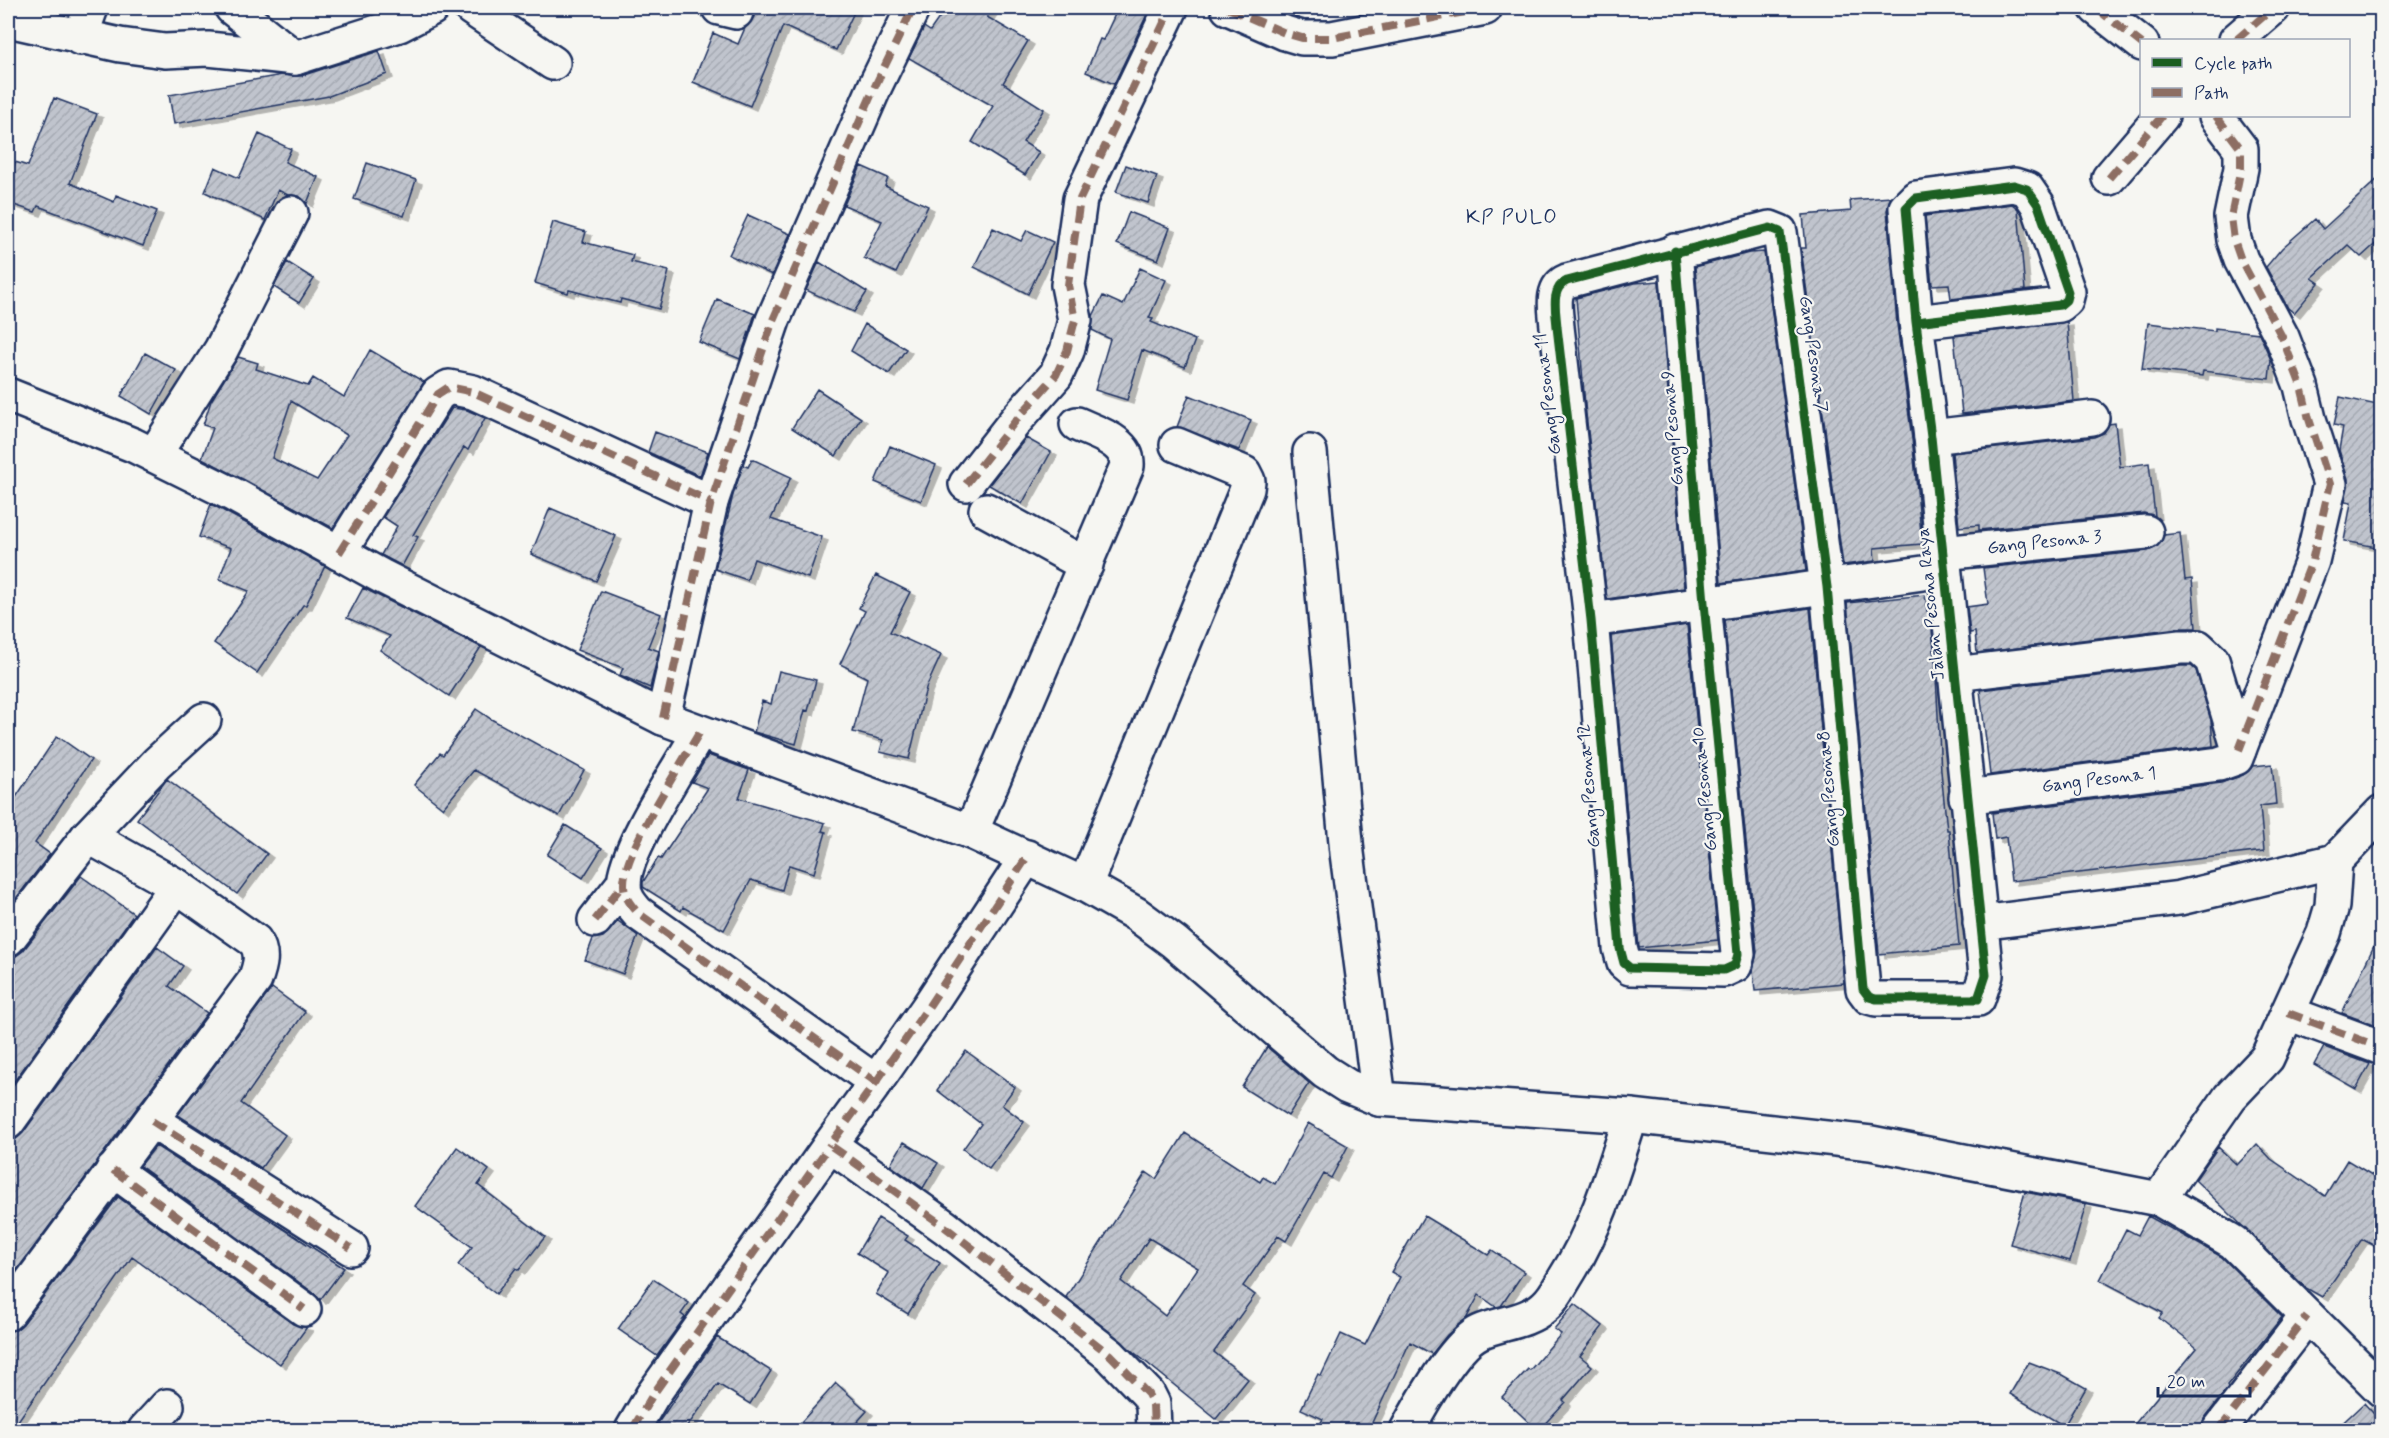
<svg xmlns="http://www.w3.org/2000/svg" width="2389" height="1438" font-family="Mynerve,sans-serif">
	<defs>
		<pattern id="building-hatch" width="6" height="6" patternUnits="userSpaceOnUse" patternTransform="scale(1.5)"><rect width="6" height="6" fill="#c0c4cd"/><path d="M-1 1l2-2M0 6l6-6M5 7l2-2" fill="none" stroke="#a4a9b2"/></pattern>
		<filter id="shadow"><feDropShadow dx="6" dy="4" stdDeviation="0" flood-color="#0004"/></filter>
	</defs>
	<rect width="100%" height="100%" fill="#f6f6f2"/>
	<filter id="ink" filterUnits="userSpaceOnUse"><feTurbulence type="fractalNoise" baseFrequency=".0167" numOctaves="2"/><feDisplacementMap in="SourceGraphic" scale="12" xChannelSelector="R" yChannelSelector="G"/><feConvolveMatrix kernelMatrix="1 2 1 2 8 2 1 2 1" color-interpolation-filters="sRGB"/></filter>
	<g filter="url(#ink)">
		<!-- building -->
		<path fill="url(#building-hatch)" stroke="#1b2f5e" stroke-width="1.5" fill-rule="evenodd" filter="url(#shadow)" d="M754 8H856L836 50 783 26 750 106 693 82 713 33 738 44 745 28 754 17Z
			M946 8H993L987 17 1028 41 1003 83 1044 109 1023 142 1039 152 1025 175 972 142 993 106 909 58 924 27 930 31Z
			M1118 8H1150L1114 84 1086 72 1100 39 1103 40Z
			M379 51 387 74 329 96 174 124 169 95 282 75 301 76Z
			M54 98 97 114 70 183 114 202 116 195 157 211 143 246 38 206 35 212 8 203V183L15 162 28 166Z
			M259 134 291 149 285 162 318 177 307 203 299 196 288 195 278 190 265 220 205 192 215 167 239 178Z
			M367 163 416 180 404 216 354 199Z
			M1126 165 1157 176 1148 203 1116 192Z
			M861 166 888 178 885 186 928 206 896 273 864 258 882 221 844 205Z
			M2382 175V238L2361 257 2348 245 2312 278 2319 283 2294 313 2288 308 2266 267 2282 248 2315 219 2323 229Z
			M1891 197 1887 210 1897 324 1913 447 1922 544 1874 548 1875 561 1843 565 1801 248H1806L1803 215 1851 211 1850 200Z
			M2012 204 2018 209 2025 290 1951 299 1949 284 1932 285 1925 216Z
			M1129 212 1170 228 1158 260 1117 244Z
			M748 215 790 234 772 275 729 255Z
			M553 222 586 232 583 242 633 255 631 262 669 271 659 309 621 299 620 303 569 290 568 293 535 283Z
			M993 228 1021 241 1027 230 1053 242 1028 294 974 267Z
			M1764 252 1806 571 1721 583 1695 267 1749 253Z
			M287 262 314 279 299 303 274 287Z
			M819 262 867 292 854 312 806 290Z
			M1140 268 1166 280 1149 318 1153 319 1151 322 1195 340 1185 367 1142 350 1127 400 1095 390 1110 339 1092 330 1093 316 1103 296 1123 305Z
			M1659 281 1684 588 1607 599 1585 405 1576 298 1635 283Z
			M717 299 755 314 740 359 699 342Z
			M2067 322 2074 401 1962 414 1954 336Z
			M2148 323 2215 331V328L2259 333 2271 360 2269 379 2203 371 2202 376 2142 369Z
			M865 324 906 349 889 374 851 351Z
			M370 350 424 382 333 528 202 458 213 428 203 425 211 401 238 357 258 363 256 369 308 386 313 378 344 397ZM291 401 347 435 317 480 272 458Z
			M145 353 176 370 151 414 121 396Z
			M817 389 861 418 836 456 792 428Z
			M1189 395 1251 420 1239 450 1177 427Z
			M2340 397 2382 406V548L2344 541 2351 503 2345 502 2348 479 2339 450 2343 427 2334 425Z
			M452 408 467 410 485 418 468 450 464 447 413 535 418 537 402 566 381 555 397 526 383 517Z
			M2115 423 2120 467 2149 463 2155 516 2144 513 1979 530V525L1959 527 1952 453 2094 437 2104 433 2109 424Z
			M655 432 708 452 700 476 648 452Z
			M1026 438 1051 452 1022 504 989 485Z
			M890 446 936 465 921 501 875 482Z
			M752 459 791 477 771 519 822 537 808 578 754 559 747 580 715 569 733 495 743 465 748 467Z
			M211 504 325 566 306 605H303L257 673 214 643 249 591 219 579 231 548 199 537Z
			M550 508 616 536 596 581 531 554Z
			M2180 533 2185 580 2192 579 2196 628H2178L1977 653 1975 632 1970 633 1967 607 1988 604 1983 568 2148 551 2157 547 2164 535Z
			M876 575 910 592 890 632 941 655 926 688 909 759 880 752 883 740 853 732 867 678 840 664 865 611 859 608Z
			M363 588 481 647 449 696 380 650 390 636 347 618Z
			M601 591 661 614 648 647 659 651 650 688 620 675 623 668 577 650Z
			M1925 595 1927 611H1930L1935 658 1941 771 1947 830H1949L1959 946 1879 954 1847 603Z
			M1810 608 1844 983 1755 991 1753 970 1757 952 1724 620Z
			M1687 625 1718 940 1639 948 1611 636Z
			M2181 666H2191L2196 670 2211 720 2213 746 1990 775 1980 690Z
			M779 671 816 680 808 711 805 710 796 744 754 732 762 701 771 704Z
			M476 709 491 719 584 770 559 816 474 770 443 808 414 785 440 753 443 755Z
			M57 736 91 760 35 843 50 854 8 909V809Z
			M708 755 749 770 739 798 825 823 822 831 826 832 814 873 789 865 782 890 751 880 724 930 683 907 681 911 643 887V882L658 858 661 859 708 788 692 782Z
			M2272 764 2276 804 2260 806 2264 851 2011 881 2006 837 1995 839 1992 813 2221 783 2243 775 2253 766Z
			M167 779 267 854 237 894 137 819Z
			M565 825 602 848 583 878 547 855Z
			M81 876 134 914 8 1090V957L16 956 23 951Z
			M618 921 638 936 623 974 585 960 593 939 603 937Z
			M2382 929V1028L2342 1013Z
			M157 947 183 966 169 986 207 1013 8 1282V1141L16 1139 23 1133Z
			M272 988 305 1012 241 1103 285 1135 261 1168 178 1115Z
			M1267 1047 1309 1083 1288 1116 1242 1087Z
			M2324 1047 2370 1064 2356 1089 2314 1065Z
			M966 1051 1015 1087 1002 1105 1024 1122 989 1169 963 1149 981 1124 937 1090Z
			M1308 1123 1348 1146 1331 1178 1324 1174 1286 1241 1278 1236 1243 1286 1255 1295 1214 1352 1248 1379 1216 1419 1066 1297 1146 1172 1156 1179 1185 1133 1260 1182 1263 1177 1275 1184ZM1149 1238 1198 1268 1165 1316 1121 1281Z
			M904 1142 938 1163 923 1188 890 1165Z
			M2257 1144 2271 1159 2325 1196 2347 1160 2382 1181V1250L2362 1239 2322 1297 2306 1288 2195 1180 2218 1147 2237 1165Z
			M156 1146 344 1268 320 1300 315 1294 140 1166Z
			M457 1147 489 1170 478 1185 545 1237 519 1270 516 1268 496 1294 458 1265 472 1247 415 1206Z
			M2025 1192 2086 1204 2070 1261 2010 1244Z
			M118 1197 293 1324 307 1327 280 1364 132 1257 11 1431H8V1331L16 1330 23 1324Z
			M1424 1216 1488 1255 1492 1250 1524 1272 1501 1306 1496 1307 1479 1295 1466 1319 1447 1335 1432 1354 1410 1342 1368 1431H1316L1323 1419 1301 1409 1318 1374 1321 1376 1341 1334 1365 1345 1400 1277 1391 1272Z
			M2148 1216 2222 1257 2282 1317 2227 1386 2228 1388 2204 1419 2199 1431H2129L2197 1348 2159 1318 2163 1313 2100 1280 2126 1229 2138 1235Z
			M878 1218 908 1236 905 1240 940 1263 908 1314 876 1294 889 1273 857 1253Z
			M653 1279 689 1303 681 1314 685 1317 657 1356 618 1329Z
			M1575 1304 1603 1326 1580 1356 1592 1366 1563 1400 1565 1402 1538 1431 1502 1397 1528 1369 1530 1370 1561 1334 1554 1329Z
			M717 1337 771 1371 750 1404 718 1384 684 1431H667L658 1423Z
			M2029 1362 2063 1375 2086 1388 2064 1426 2010 1394Z
			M836 1383 867 1411 849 1431H793Z
			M2364 1403 2382 1423V1431H2334Z"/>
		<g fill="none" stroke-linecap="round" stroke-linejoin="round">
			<defs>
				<g id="street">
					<path d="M232 8 295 58"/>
					<path d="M471 8 553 63"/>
					<path d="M719 8 736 12"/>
					<path d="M1228 8 1285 33 1302 38H1332L1485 8"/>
					<path d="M2096 8 2142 44"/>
					<path d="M8 20 120 45 165 51 208 49 295 58 399 25 432 8"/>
					<path d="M80 38 91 8"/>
					<path d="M2236 40 2273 8"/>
					<path d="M2216 116 2241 149V168L2231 217 2234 240 2241 260 2282 337 2301 386 2309 419 2330 484 2312 561 2239 750"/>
					<path d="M2109 178 2162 116"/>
					<path d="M1675 251 1704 603 1738 954 1735 965 1724 970 1630 968 1624 963 1620 948 1591 620 1557 327C1556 311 1550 288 1567 281L1770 228 1780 232 1827 587 1863 989 1869 997 1876 999H1978L1986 975 1931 437 1916 322 1906 208 1916 198 2014 185 2027 189 2038 205 2068 292 2066 300 2060 305 1916 322"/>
					<path d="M8 395 133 445 234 495 381 576 663 718 971 832 1085 885 1136 914 1174 942 1325 1072 1347 1086 1379 1099 1631 1116 1871 1143 2159 1199 2233 1242 2382 1390"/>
					<path d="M1931 437 2092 418"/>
					<path d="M1310 452 1347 853 1379 1099"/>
					<path d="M154 455 221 350 291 213"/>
					<path d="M966 484 1017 419 1056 375 1067 351 1075 320 1068 285 1080 199 1171 8"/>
					<path d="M986 510 1086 565"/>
					<path d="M339 553 438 394 449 387 473 392 711 502"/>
					<path id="s1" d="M1943 553 2146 532"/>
					<path d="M1591 620 1944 570"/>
					<path d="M1955 674 2180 647H2198L2212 660 2239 750 2236 758 2219 764 1966 797"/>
					<path d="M663 718 711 502 773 320 876 84 913 8"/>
					<path d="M699 733C681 765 623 852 624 885 624 897 631 905 638 913L876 1082 830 1145 945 1227 1110 1355 1148 1394 1153 1404 1154 1430"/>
					<path d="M971 832 1127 466C1129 441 1096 433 1077 424"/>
					<path d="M1085 885 1247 489 1248 481 1244 473 1177 445"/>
					<path d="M595 920 624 883"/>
					<path d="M1980 923 2180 898 2335 861"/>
					<path d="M8 939 88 836 157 763 204 720"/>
					<path d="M2288 1013 2382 1048"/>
					<path d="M876 1082 929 1006 1027 857"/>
					<path d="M152 1121 351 1248"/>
					<path d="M8 1122 177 886"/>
					<path d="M113 1170 304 1309"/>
					<path d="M2159 1199 2230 1097 2267 1058 2324 933 2332 906 2335 861 2382 812"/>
					<path d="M8 1313 255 980C260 966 264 954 255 941L177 886 88 836"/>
					<path d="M145 1430 167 1406"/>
					<path d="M632 1430 652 1396 830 1145"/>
					<path d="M1407 1430C1420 1406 1455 1343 1480 1332 1500 1323 1527 1322 1544 1307 1553 1300 1559 1288 1565 1278 1597 1228 1613 1172 1631 1116"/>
					<path d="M2219 1430 2307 1316"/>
				</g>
			</defs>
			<!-- street casing -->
			<use href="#street" stroke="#1b2f5e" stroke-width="38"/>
			<!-- street -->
			<use href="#street" stroke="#f6f6f2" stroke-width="33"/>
			<!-- quiet -->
			<path stroke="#8d6e63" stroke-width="8" stroke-dasharray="15 8" stroke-linecap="butt" d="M1228 8 1285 33 1302 38H1332L1485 8
				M2096 8 2142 44
				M2236 40 2273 8
				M2216 116 2241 149V168L2231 217 2234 240 2241 260 2282 337 2301 386 2309 419 2330 484 2312 561 2239 750
				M2109 178 2162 116
				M966 484 1017 419 1056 375 1067 351 1075 320 1068 285 1080 199 1171 8
				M339 553 438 394 449 387 473 392 711 502
				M663 718 711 502 773 320 876 84 913 8
				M699 733C681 765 623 852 624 885 624 897 631 905 638 913L876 1082 830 1145 945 1227 1110 1355 1148 1394 1153 1404 1154 1430
				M595 920 624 883
				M2288 1013 2382 1048
				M876 1082 929 1006 1027 857
				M152 1121 351 1248
				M113 1170 304 1309
				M632 1430 652 1396 830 1145
				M2219 1430 2307 1316"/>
			<defs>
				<path id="cycleway" d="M1675 251 1704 603 1738 954 1735 965 1724 970 1630 968 1624 963 1620 948 1591 620 1557 327C1556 311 1550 288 1567 281L1770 228 1780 232 1827 587 1863 989 1869 997 1876 999H1978L1986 975 1931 437 1916 322 1906 208 1916 198 2014 185 2027 189 2038 205 2068 292 2066 300 2060 305 1916 322"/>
			</defs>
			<!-- cycleway casing -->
			<use href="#cycleway" stroke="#f6f6f2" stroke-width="13"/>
			<!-- cycleway -->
			<use href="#cycleway" stroke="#1b5e20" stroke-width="9"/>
		</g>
	</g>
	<g text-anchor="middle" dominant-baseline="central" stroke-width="4.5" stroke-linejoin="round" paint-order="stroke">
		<!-- street labels -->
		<g font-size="18" fill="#1b2f5e" stroke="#f6f6f2">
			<text transform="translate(1813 354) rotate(82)">Gang Pesona 7</text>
			<text transform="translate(1548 394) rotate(-97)">Gang Pesona 11</text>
			<text transform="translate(1673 428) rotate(-95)">Gang Pesona 9</text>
			<text stroke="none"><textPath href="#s1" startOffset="102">Gang Pesona 3</textPath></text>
			<text transform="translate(1931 604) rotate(-96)">Jalan Pesona Raya</text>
			<text transform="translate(2099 780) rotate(-7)">Gang Pesona 1</text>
			<text transform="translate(1589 786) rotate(-95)">Gang Pesona 12</text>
			<text transform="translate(1705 789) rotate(-96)">Gang Pesona 10</text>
			<text transform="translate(1829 789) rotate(-95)">Gang Pesona 8</text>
		</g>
		<!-- neighbourhood labels -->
		<g font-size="20" letter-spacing="1.5" fill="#1b2f5e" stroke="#f6f6f2">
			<text x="1512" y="217">KP PULO</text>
		</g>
	</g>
	<!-- margin -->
	<rect width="2389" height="1438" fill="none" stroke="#f6f6f2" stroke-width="30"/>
	<rect x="15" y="15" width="2359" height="1408" fill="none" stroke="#1b2f5e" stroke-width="2" filter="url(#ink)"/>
	<!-- legend -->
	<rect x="2140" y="39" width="210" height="78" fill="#f6f6f2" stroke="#9ea6b7" stroke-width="1.5"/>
	<rect x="2152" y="58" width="30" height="9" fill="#1b5e20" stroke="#9ea6b7" stroke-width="1.5"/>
	<text x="2194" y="69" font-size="18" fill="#1b2f5e">Cycle path</text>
	<rect x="2152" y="88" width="30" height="9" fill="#8d6e63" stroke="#9ea6b7" stroke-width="1.5"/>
	<text x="2194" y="99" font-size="18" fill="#1b2f5e">Path</text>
	<!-- scale -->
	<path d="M2158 1387v9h92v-9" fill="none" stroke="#1b2f5e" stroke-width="3"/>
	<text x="2167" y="1387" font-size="18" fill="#1b2f5e" stroke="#f6f6f2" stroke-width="4.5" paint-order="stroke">20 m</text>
</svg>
